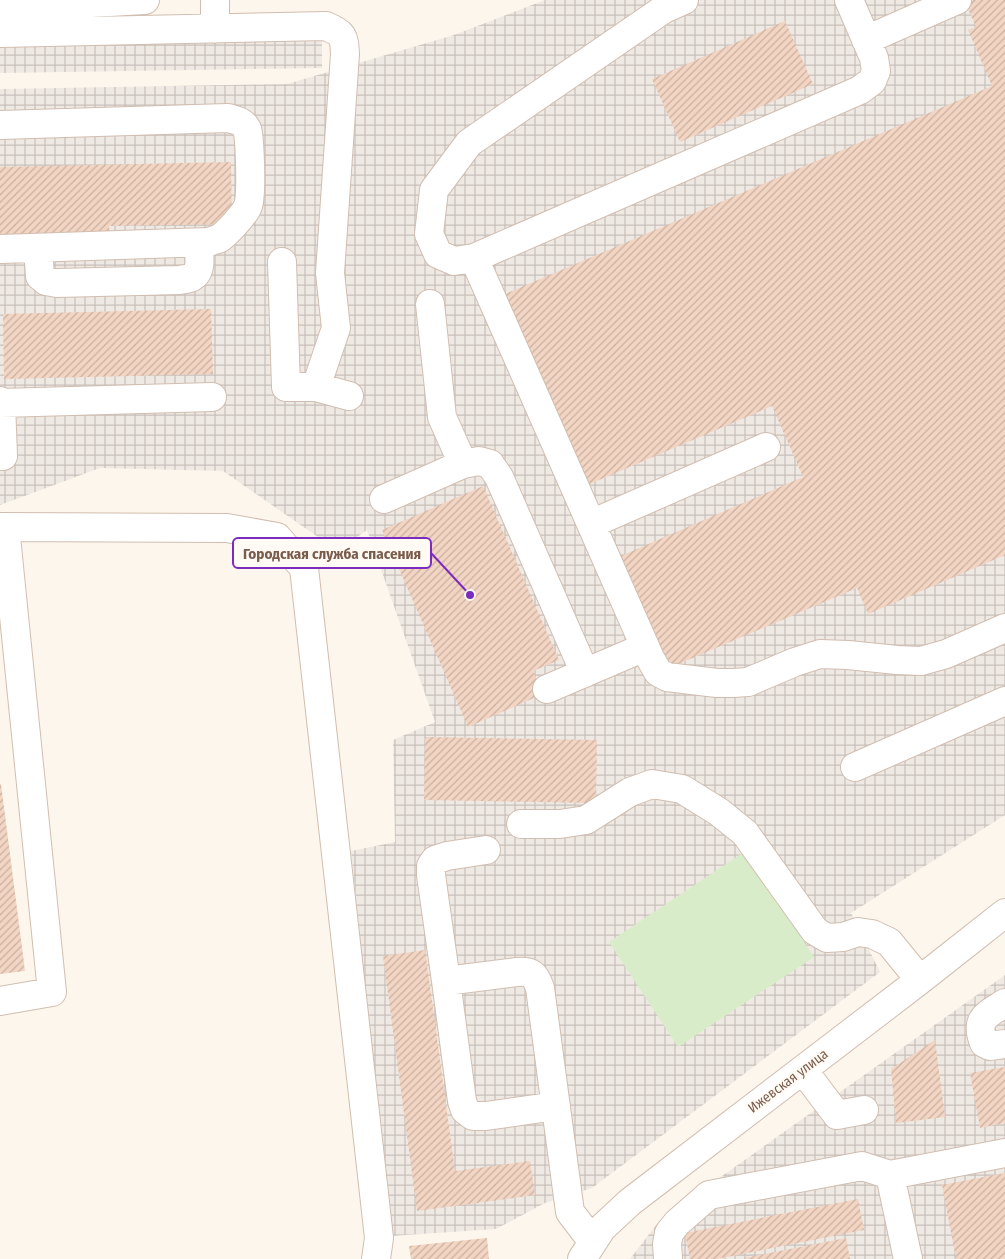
<svg xmlns="http://www.w3.org/2000/svg" width="1005" height="1259" font-family="'Fira Sans Condensed',sans-serif">
	<defs>
		<pattern id="industrial-grid" width="8" height="8" patternUnits="userSpaceOnUse" patternTransform="scale(1.25)"><rect width="8" height="8" fill="#efe9e4"/><path d="M0 4h8M4 0v8" fill="none" stroke="#c7c0bb"/></pattern>
		<pattern id="building-hatch" width="6" height="6" patternUnits="userSpaceOnUse" patternTransform="scale(1.25)"><rect width="6" height="6" fill="#f3d5c3"/><path d="M-1 1l2-2M0 6l6-6M5 7l2-2" fill="none" stroke="#cab0a1"/></pattern>
	</defs>
	<rect width="100%" height="100%" fill="#fdf6ec"/>
	<!-- industrial -->
	<path fill="url(#industrial-grid)" d="M545 0H1005V815L851 913 880 972 592 1188 545 1203 496 1229 391 1236 351 851 395 842 393 740 435 722 367 530 338 551 223 471 100 468 0 505V89L287 84 454 35Z
		M322 36V68L0 73V41Z
		M1005 975V1259H630L660 1220Z"/>
	<!-- pitch -->
	<path fill="#d8ecc9" d="M744 852 814 957 678 1047 609 942Z"/>
	<!-- building -->
	<path fill="url(#building-hatch)" d="M964 0H1005V555L868 614 857 588 662 671 614 559 803 477 772 406 585 486 503 295 992 86 968 30 976 27Z
		M785 21 813 84 680 142 652 79Z
		M231 162 232 224 109 226 110 235 0 238V167Z
		M211 309 213 374 4 379 3 314Z
		M483 486 559 660 533 671 543 694 468 727 382 530Z
		M425 737 597 740 596 803 424 800Z
		M0 784H1L25 971 0 974Z
		M425 950 455 1171 530 1161 535 1195 417 1211 383 956Z
		M935 1040 945 1117 896 1123 891 1069Z
		M1005 1067V1123L980 1128 970 1073Z
		M1005 1173V1259H956L942 1185Z
		M858 1199 864 1230 717 1259H690L685 1233Z
		M487 1238 489 1259H411L409 1246Z
		M846 1238 850 1259H744V1258Z"/>
	<g fill="none" stroke-linecap="round" stroke-linejoin="round">
		<defs>
			<path id="minor" d="M215 0V29
				M849 0 874 58 876 71 872 81 860 90 474 258 650 658 658 672 667 677 717 683H733L748 682 795 662 820 654 848 655 897 660 921 661 946 654 1005 628
				M0 8 145 0
				M0 33 326 26C343 34 344 35 345 54L330 273 336 328 316 387 349 396
				M866 40 957 0
				M0 125 228 118C235 120 243 121 247 129 250 138 252 198 248 206 245 214 227 233 220 238 217 240 212 240 209 242L0 249
				M38 248 40 276 46 281 57 283 180 280C183 279 189 279 192 277 203 271 199 253 198 243
				M474 258 454 261 438 254 429 234 434 190 469 143 664 9 684 0
				M282 262 286 387H316
				M430 304 442 417 463 464
				M0 401 1 403 3 456
				M1 403 212 397
				M384 499 463 464 479 461 490 464 499 477 585 673
				M591 524 766 447
				M0 527 227 528 277 537 304 568 379 1238 376 1259
				M547 689 645 647
				M855 767 1005 701
				M521 824H560L586 820 630 792 652 784 682 789 719 812 745 833 815 931 827 938 843 937 858 932 872 934 889 942 920 980
				M486 850 447 856 435 860 431 866V875L446 981 517 972C532 971 535 974 540 988L570 1212 593 1242
				M446 981 462 1101 465 1110 473 1116H486L556 1106
				M0 1001 52 992 5 527
				M1005 1003C987 1015 974 1018 984 1043L990 1046 1005 1044
				M803 1070 837 1115 864 1110
				M890 1175 1005 1153
				M582 1259 602 1228 630 1202 920 980 1005 913
				M668 1259 667 1244 669 1233 677 1223 709 1195 862 1166 890 1175 908 1259"/>
		</defs>
		<!-- minor casing -->
		<use href="#minor" stroke="#d1beb0" stroke-width="30"/>
		<!-- minor -->
		<use href="#minor" stroke="#fff" stroke-width="28"/>
	</g>
	<g text-anchor="middle" dominant-baseline="central" stroke-width="4" stroke-linejoin="round" paint-order="stroke">
		<!-- street labels -->
		<g font-size="14" fill="#7a5c4d" stroke="#fffaf3">
			<text transform="translate(788 1081) rotate(-37)">Ижевская улица</text>
		</g>
	</g>
	<!-- callouts -->
	<path fill="none" stroke="#7b2cbf" stroke-width="2" d="M470 595L431 553"/>
	<circle fill="#7b2cbf" stroke="#fffaf3" stroke-width="2" cx="470" cy="595" r="5"/>
	<rect fill="#fffaf3" stroke="#7b2cbf" stroke-width="2" x="233" y="538" width="198" height="30" rx="5"/>
	<g font-size="15" text-anchor="middle" font-weight="bold" fill="#7a5c4d">
		<text x="332" y="559">Городская служба спасения</text>
	</g>
</svg>
